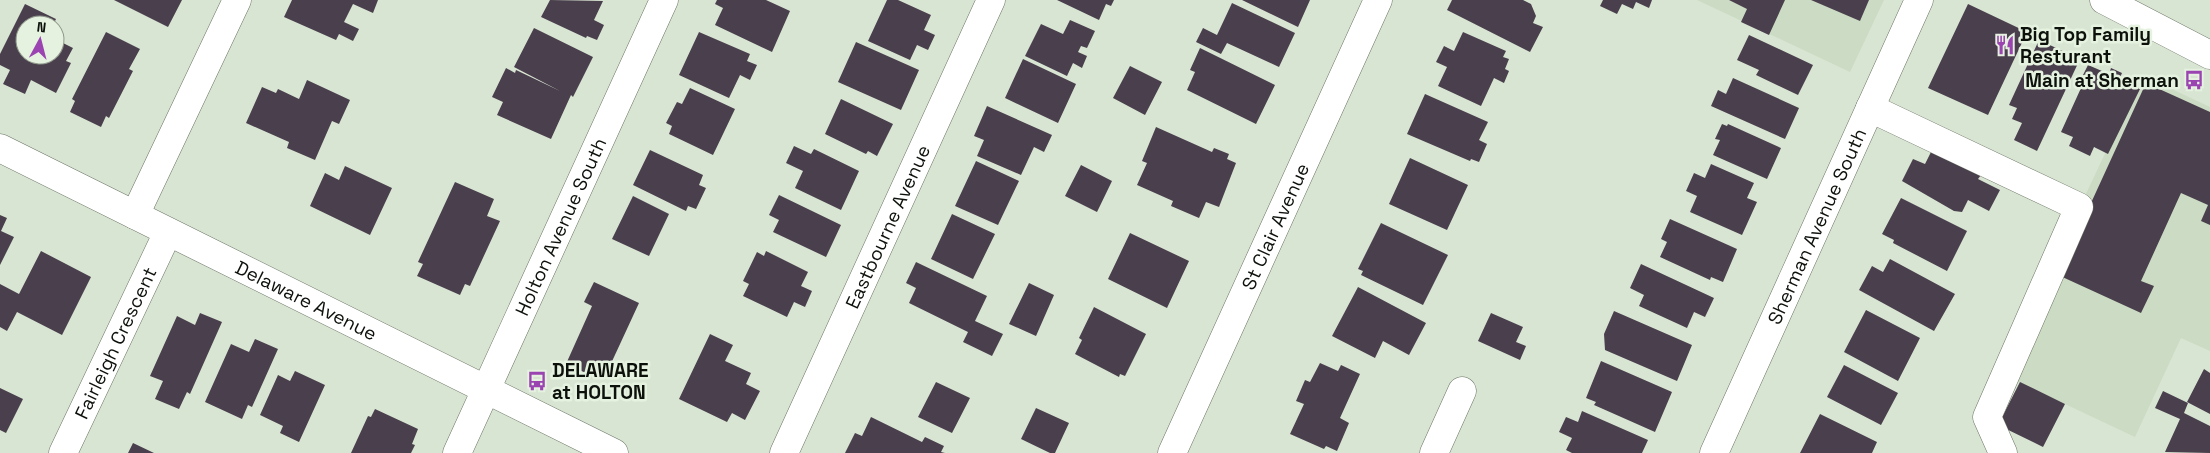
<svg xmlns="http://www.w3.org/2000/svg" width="2210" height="453" font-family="'Space Grotesk',sans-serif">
	<rect width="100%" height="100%" fill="#d9e5d3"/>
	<!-- built -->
	<path fill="#ccdbc3" d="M1697 0H1884L1850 72Z
		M2142 75 2210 107V351L2181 338 2135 437 2001 374Z"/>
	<!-- building -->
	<path fill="#4a3f4d" d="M114 0H182L168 27Z
		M292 0H378L373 13 353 4 344 22 359 29 353 41 339 34 336 40 284 17Z
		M550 0 603 1 594 20 604 25 597 40 587 36 586 38 541 17Z
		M717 0H766L790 11 772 52 715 25 723 8 715 4Z
		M887 0H898L931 15 924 30 935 35 928 50 917 45 910 60 868 41Z
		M1057 0H1114L1111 6 1106 4 1099 20Z
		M1242 0H1310L1298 27Z
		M1452 0H1523L1531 4 1536 16 1533 23 1543 27 1530 52 1447 10Z
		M1603 0H1652L1649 8 1636 2 1633 9 1622 4 1617 14 1600 6Z
		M1729 0H1785L1769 35 1741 22 1747 9Z
		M1811 0H1869L1860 21Z
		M1232 3 1295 33 1279 67 1227 43 1221 54 1196 42 1203 28 1217 35Z
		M25 4 56 19 53 25H25V55H55V39L73 48 66 61 71 63 56 93 31 80 25 94 3 84 10 70 0 65V54Z
		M1968 4 2027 32 1988 115 1928 88Z
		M1070 20 1095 31 1087 48 1081 46 1078 52 1087 56 1082 68 1073 63 1067 76 1025 56 1041 24 1063 34Z
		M534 28 593 57 573 97 571 95 551 139 497 115 503 102 492 97 506 68 515 73 516 70 560 91 514 67Z
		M106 32 140 49 129 69 133 71 109 118 106 116 101 127 70 112 75 101 72 99Z
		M699 32 750 54 747 61 757 65 750 80 740 75 729 98 679 75Z
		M1463 32 1506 51 1503 57 1509 59 1505 69 1509 71 1504 83 1494 78 1481 106 1438 86 1447 67 1436 62 1444 46 1454 51Z
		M1749 35 1813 65 1798 95 1756 75 1759 70 1737 60Z
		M2039 40 2080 59 2037 151 2014 140 2022 123 2012 119 2017 108 2009 105Z
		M856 42 919 70 901 110 838 82Z
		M1200 48 1275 85 1256 124 1187 90 1195 72 1190 70Z
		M1023 59 1076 84 1058 123 1005 98Z
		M2088 65 2109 74 2111 68 2122 73 2119 80 2140 89 2108 154 2094 147 2090 156 2069 146 2073 137 2061 132 2086 77 2083 75Z
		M1130 66 1162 82 1145 115 1113 98Z
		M1733 78 1799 108 1785 139 1711 106 1718 90 1726 94Z
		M307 80 350 100 339 124 332 121 315 160 287 148 289 142 246 123 262 87 276 93 278 89 299 99Z
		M2146 83 2210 112V225L2201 221 2208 205 2181 193 2141 281 2154 286 2141 313 2058 275Z
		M690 88 735 109 713 155 669 134 672 126 666 123 677 102 682 104Z
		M1425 94 1488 122 1479 140 1487 144 1479 162 1471 159 1470 161 1407 134Z
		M841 99 893 124 877 156 868 151 866 154 825 134Z
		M987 106 1052 135 1044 152 1034 147 1021 175 977 156 984 140 974 136Z
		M1722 124 1727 126 1728 124 1781 148 1767 179 1713 155 1720 140 1715 139Z
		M1156 127 1212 152 1214 148 1229 154 1227 159 1236 163 1219 207 1206 202 1199 218 1171 206 1173 201 1137 185 1147 163 1142 161Z
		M794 146 811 154 814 149 859 171 841 210 795 188 803 171 786 163Z
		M650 150 703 175 699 185 706 188 696 209 688 206 686 211 633 185Z
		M1932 150 1981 175 1978 179 2000 190 1989 211 1968 200 1962 212 1954 211 1902 181 1913 159 1925 164Z
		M1410 158 1468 185 1447 230 1389 204Z
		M976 161 1019 181 998 225 955 206Z
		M1711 164 1754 183 1747 198 1757 202 1742 235 1690 212 1697 196 1686 191 1694 173 1705 178Z
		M1081 165 1112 181 1097 212 1065 196Z
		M345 166 392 188 370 235 310 206 325 173 339 180Z
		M455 182 494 199 487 216 500 221 470 286 465 284 460 295 417 276 423 264 418 262Z
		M779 195 841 225 826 257 773 232 779 220 769 215Z
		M633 196 669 214 649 256 612 239Z
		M1901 198 1967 231 1947 271 1893 243 1894 240 1882 234Z
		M952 214 995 234 973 279 931 259Z
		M0 215 7 218 1 231 14 237 0 265Z
		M1670 219 1737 249 1723 282 1711 277 1710 280 1660 257 1667 242 1661 239Z
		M1381 223 1448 255 1423 305 1361 275 1363 271 1358 269Z
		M1130 233 1189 261 1167 308 1108 279Z
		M41 251 91 277 62 335 17 312 7 331 0 327V284L19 294Z
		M766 251 808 272 801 286 812 291 805 307 794 302 787 317 743 296 749 284 743 281 757 252 764 256Z
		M1890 259 1955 294 1934 331 1859 290 1872 266 1883 272Z
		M916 262 987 296 975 321 1003 334 992 356 963 342 968 332 909 303 916 288 906 283Z
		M1641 264 1714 298 1705 317 1694 312 1687 328 1639 306 1644 295 1630 288Z
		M594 282 639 303 608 370 591 362 586 373 566 364 592 306 584 302Z
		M1029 283 1054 295 1036 336 1009 324Z
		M1358 287 1426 323 1409 355 1383 341 1375 358 1332 336Z
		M1094 307 1146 334 1125 376 1120 374 1119 377 1075 354 1082 340 1079 338Z
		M1866 310 1920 338 1898 381 1844 352Z
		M1614 311 1692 345 1677 381 1605 350 1604 334Z
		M200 313 222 322 190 394 187 392 179 409 155 399 163 381 150 376 177 316 195 325Z
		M1491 313 1523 327 1516 342 1526 346 1520 360 1478 341Z
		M710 334 733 345 725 361 751 373 746 384 760 391 745 420 732 413 727 422 679 399Z
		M255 339 278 349 252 407 248 405 242 419 205 402 231 344 249 352Z
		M1601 361 1672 392 1655 432 1594 405 1596 402 1586 398Z
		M1320 363 1338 371 1341 365 1360 374 1340 418 1349 423 1337 451 1326 446 1324 449 1290 434 1304 404 1296 401 1305 380 1310 382Z
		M1844 365 1898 393 1881 425 1827 397Z
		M2204 369 2210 373V414L2187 402Z
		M295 371 325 385 299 442 280 433 283 426 260 415 278 375 290 381Z
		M936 382 970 398 952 433 918 417Z
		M2020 382 2065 404 2043 447 1998 425Z
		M0 388 23 399 6 433 0 430Z
		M2163 391 2188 403 2184 413 2210 426V453L2165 452 2180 419 2155 408Z
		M1036 408 1069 423 1055 453H1050L1021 439Z
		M375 409 418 429 412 444 415 445 411 453H351L368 416 371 417Z
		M1582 411 1648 440 1642 453H1572L1566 450 1572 438 1559 432 1566 417 1578 422Z
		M1820 414 1877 442 1872 453H1800Z
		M871 417 922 442 925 437 944 446 941 452 945 453H845L855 433 862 436Z
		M133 443 154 453H128Z"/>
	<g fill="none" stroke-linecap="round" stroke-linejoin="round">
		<defs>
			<g id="minor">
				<path d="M1870 108 2079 207 1987 417 2003 453"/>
				<path id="s1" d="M0 148 614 453"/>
				<path d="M135 215 237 0"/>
				<path id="s2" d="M63 453 168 232"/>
				<path id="s3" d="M457 453 664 0"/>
				<path id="s4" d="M784 453 991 0"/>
				<path id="s5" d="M1172 453 1378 0"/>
				<path d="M1434 453 1462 391"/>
				<path id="s6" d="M1714 453 1919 0"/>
			</g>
			<path id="major" d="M2104 0 2210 55"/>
		</defs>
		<!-- minor casing -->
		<use href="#minor" stroke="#6a7464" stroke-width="29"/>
		<!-- major casing -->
		<use href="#major" stroke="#6a7464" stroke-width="29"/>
		<!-- minor -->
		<use href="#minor" stroke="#fff" stroke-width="28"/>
		<!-- major -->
		<use href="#major" stroke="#fff" stroke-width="28"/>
	</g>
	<!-- icons -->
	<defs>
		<symbol id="restaurant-bare" viewBox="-9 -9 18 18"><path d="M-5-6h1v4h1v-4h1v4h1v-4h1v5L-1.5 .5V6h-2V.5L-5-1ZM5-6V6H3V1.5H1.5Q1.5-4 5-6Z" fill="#9a43b1" stroke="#e6f2e0" stroke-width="2.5" paint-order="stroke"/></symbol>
		<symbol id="bus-bare" viewBox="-9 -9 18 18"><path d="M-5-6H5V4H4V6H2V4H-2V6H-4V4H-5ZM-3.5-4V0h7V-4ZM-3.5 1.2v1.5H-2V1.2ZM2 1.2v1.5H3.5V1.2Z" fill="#9a43b1" stroke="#e6f2e0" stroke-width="2.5" paint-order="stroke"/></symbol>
	</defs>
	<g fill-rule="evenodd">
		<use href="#restaurant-bare" x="1991" y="31" width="28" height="28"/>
		<use href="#bus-bare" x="2180" y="66" width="28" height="28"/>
		<use href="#bus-bare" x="523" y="367" width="28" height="28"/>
	</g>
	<g text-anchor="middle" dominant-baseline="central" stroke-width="5" stroke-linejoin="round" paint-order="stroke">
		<!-- poi labels -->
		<g font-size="19" font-weight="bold" fill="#0d110b" stroke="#e6f2e0" text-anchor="start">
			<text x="2020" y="34">Big Top Family<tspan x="2020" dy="22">Resturant</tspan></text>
			<text x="2179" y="80" text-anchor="end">Main at Sherman</text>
			<text x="552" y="370">DELAWARE<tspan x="552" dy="22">at HOLTON</tspan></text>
		</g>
		<!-- street labels -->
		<g font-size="19" fill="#0d110b" stroke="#e6f2e0">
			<text stroke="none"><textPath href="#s3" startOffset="249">Holton Avenue South</textPath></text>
			<text stroke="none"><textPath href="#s4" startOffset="249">Eastbourne Avenue</textPath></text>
			<text stroke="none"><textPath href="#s5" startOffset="249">St Clair Avenue</textPath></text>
			<text stroke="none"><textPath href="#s6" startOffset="249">Sherman Avenue South</textPath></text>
			<text stroke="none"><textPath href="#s1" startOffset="342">Delaware Avenue</textPath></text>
			<text stroke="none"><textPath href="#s2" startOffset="122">Fairleigh Crescent</textPath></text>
		</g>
	</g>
	<!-- north arrow -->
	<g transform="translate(40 40) rotate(7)"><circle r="24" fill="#e6f2e0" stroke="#8f988b"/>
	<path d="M0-4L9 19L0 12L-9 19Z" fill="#9a43b1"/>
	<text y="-8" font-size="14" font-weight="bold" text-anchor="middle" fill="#0d110b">N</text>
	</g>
</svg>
